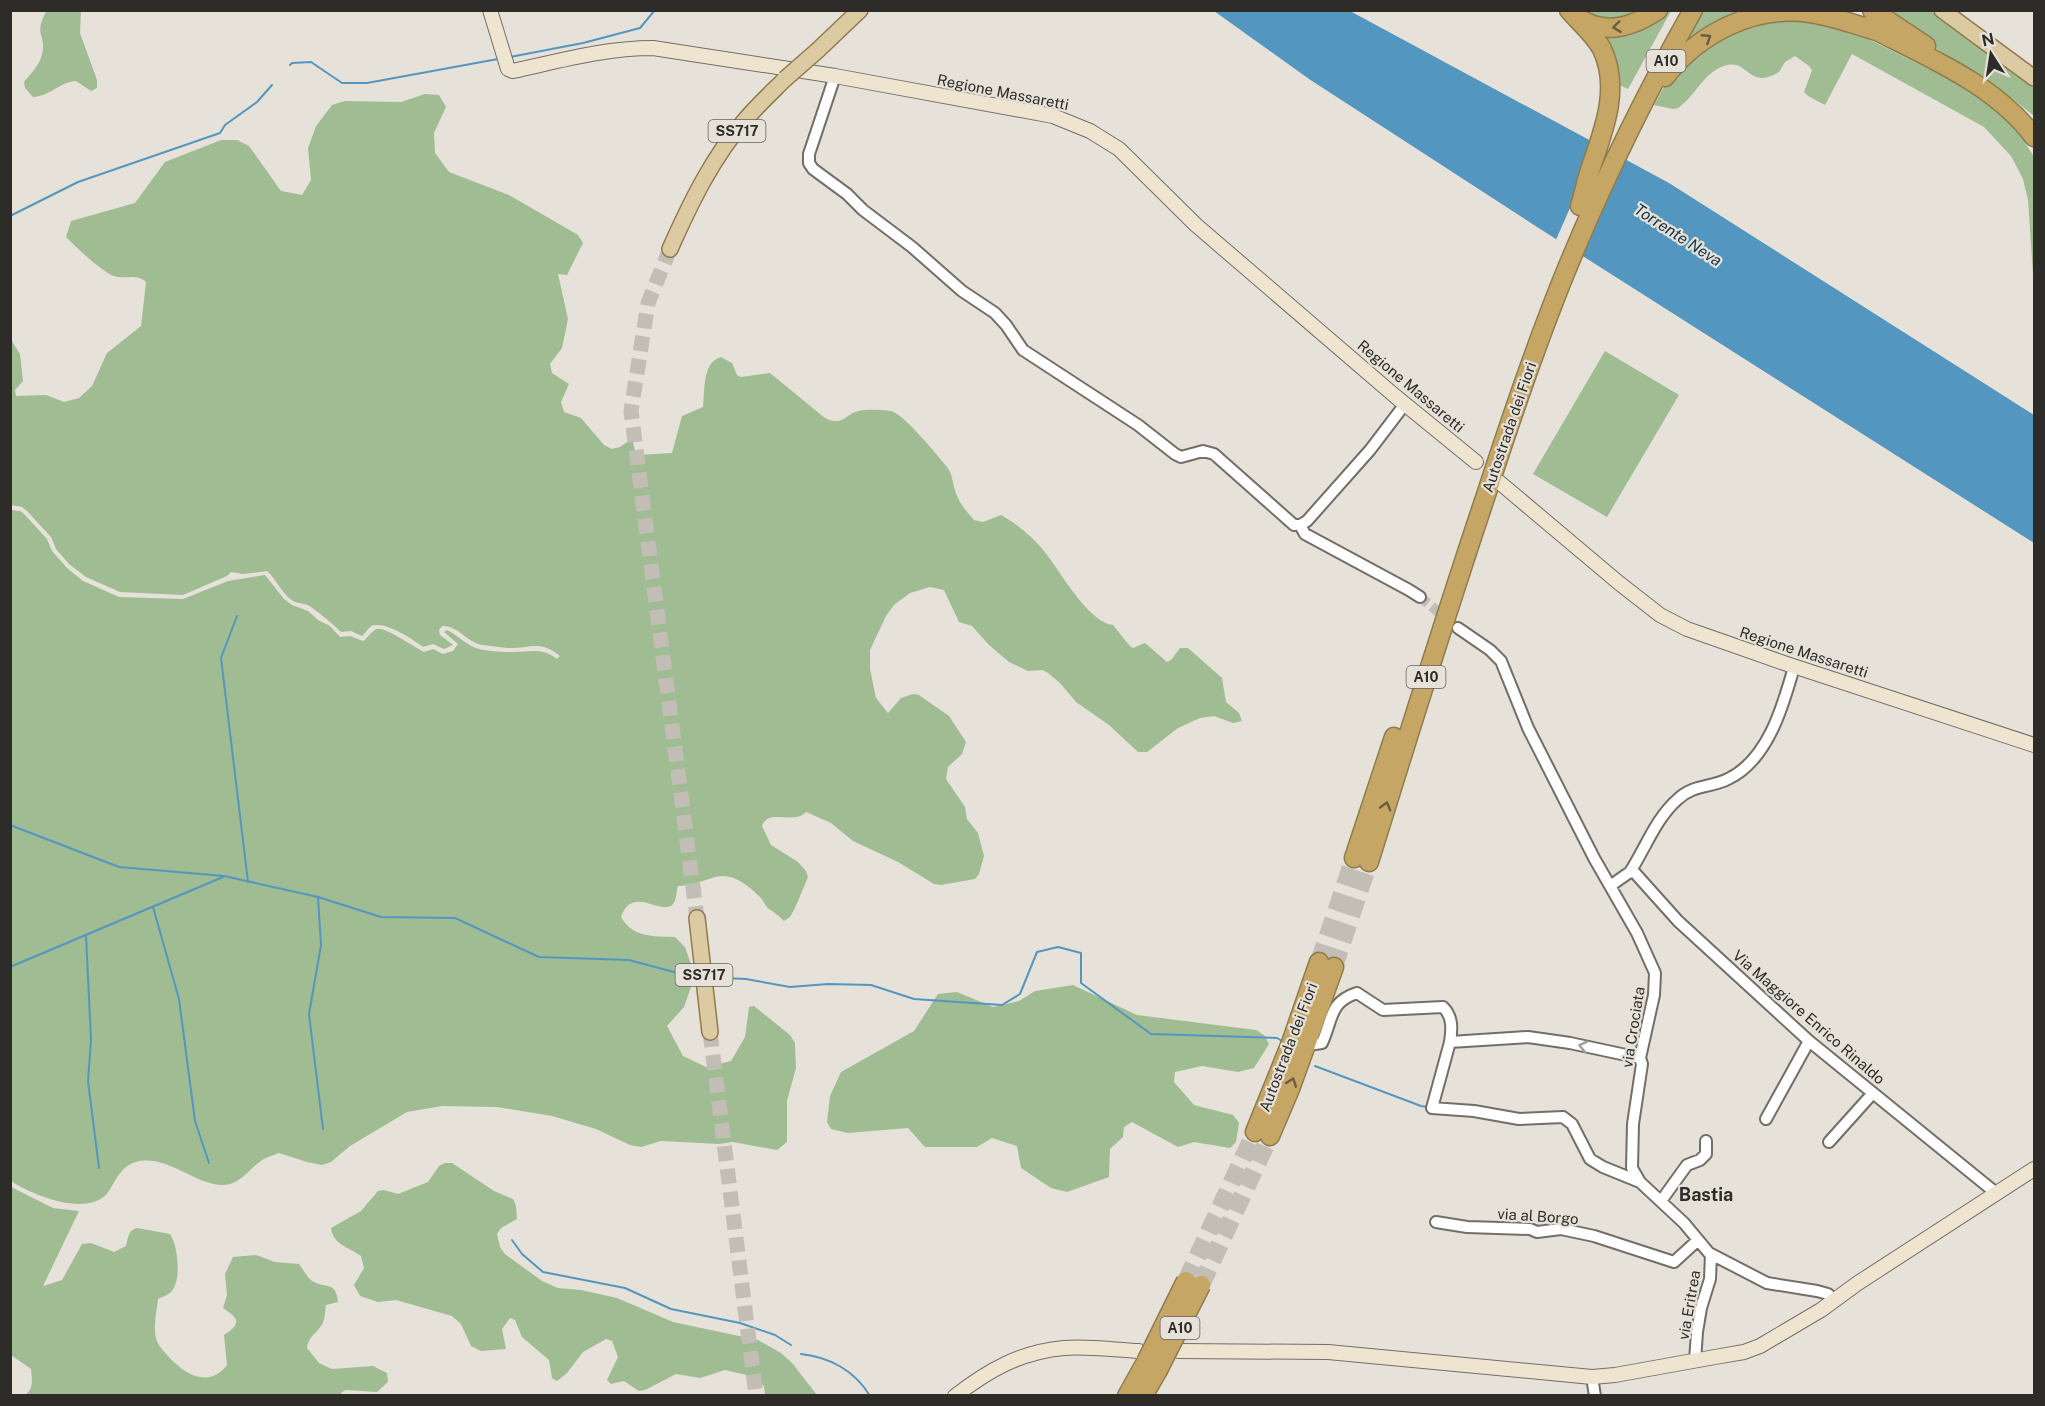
<svg xmlns="http://www.w3.org/2000/svg" width="2045" height="1406" font-family="'Public Sans',sans-serif">
	<rect width="100%" height="100%" fill="#e7e2d9"/>
	<!-- green -->
	<path fill="#9fbc93" d="M45 11H81L80 33 97 80V88L91 91 76 81C60 82 50 96 33 97L25 88 24 82C31 73 40 65 42 54 47 36 33 35 46 12Z
		M1577 11H1649L1608 23Z
		M1663 11H1671L1628 89 1613 82 1597 31Z
		M1701 11H1760L1679 49Z
		M1878 11H1934L2034 88V116L2008 95Z
		M1798 17 1850 30 1965 87 1995 108 2016 128 2034 157V355V289L2028 200 2023 179 2011 156 1984 127 1852 54 1825 105 1808 96 1804 92 1812 70 1809 66 1795 56 1785 62 1779 72C1749 90 1749 61 1728 65 1705 69 1696 96 1678 108L1673 109 1654 105 1665 85 1697 49 1752 22Z
		M425 94 439 95 446 107 434 133 435 153 449 172 509 195 578 235 583 243 567 275 558 274 568 319 562 348 550 364 552 373 569 384 561 402 564 412 581 418 604 445 612 449 620 447 630 440 633 442 635 451 638 455 672 453 682 416 703 407C705 391 702 362 721 357L732 363 737 375 741 377 770 373 825 418C844 427 844 414 859 411 867 409 883 410 891 411 904 414 937 455 947 467 953 475 952 481 955 490 958 502 966 511 974 520L983 522 1001 515C1017 524 1033 537 1044 551 1060 570 1087 622 1113 625L1129 645 1133 648 1145 643 1167 662 1171 660 1180 648H1188L1222 678 1226 702 1239 713 1242 721 1233 723 1214 716 1200 718 1178 728 1147 752H1138L1109 725 1076 702 1060 683 1048 673 1043 670 1028 671 1009 662 989 645 972 626 959 622 944 590 930 587 910 593 894 605 886 616 870 650V669L876 698 888 713 901 698 913 694 919 695 949 716 966 742 962 754 948 767 946 779 965 807 967 819 978 833 984 856 979 874 975 879 941 885 934 884 898 862 853 841 831 823 806 812C794 825 768 808 762 826L771 845 798 862 806 871 808 877 795 908 790 917 784 921C779 916 775 913 769 909 766 907 764 901 761 898 749 886 733 872 715 877 702 881 691 886 678 886 676 891 677 899 673 904 662 917 632 884 621 917 633 938 653 936 675 937L685 947 692 967 691 987 684 1007 667 1026 683 1056 706 1067 731 1061 745 1037 749 1007 754 1006 790 1035 795 1043 796 1068 787 1101V1142L777 1150 733 1142 719 1144 661 1141 641 1147 630 1145 596 1129 552 1116 497 1107 442 1106 407 1112 350 1146 331 1162 322 1165 307 1162 279 1153C274 1155 267 1157 262 1160 249 1169 241 1184 224 1185 196 1186 166 1153 136 1162 121 1166 116 1180 109 1191 90 1219 32 1195 11 1181V510L20 511 24 514 47 539 52 551 67 568 83 581 119 597 183 599 228 581 265 575 284 599 292 605 308 611 318 620 330 626 340 637 350 636 363 641C368 638 372 630 377 629 386 627 415 648 424 652L433 649 443 654 453 651 458 644 444 632 447 630C458 635 467 646 479 649 488 651 499 652 507 652 526 653 541 646 557 659L560 656C539 639 530 649 507 648 499 647 491 646 483 645 467 643 458 625 442 626L439 630 440 635 453 645 444 649 433 644 423 647C411 638 385 621 371 626L362 636 351 631 341 632C332 623 322 615 311 607 306 603 299 604 293 601 281 593 277 580 267 571L243 574 231 572 227 576 183 595 120 592 86 577 69 564 56 549 51 537 27 511 22 507 11 505V340L20 354 23 381 15 390 16 396 46 395 64 402 79 398 92 386 107 353 141 326 146 282C136 273 126 280 114 276 103 273 75 246 66 237L71 221 135 203 165 162 221 140H237L249 146 281 191 302 195 311 180 308 148 316 126 332 105 345 101 401 102Z
		M1605 351 1679 395 1607 517 1533 474Z
		M1073 985 1137 1015 1256 1030 1264 1035 1269 1044 1254 1068 1238 1072 1202 1066 1175 1072 1174 1082 1194 1105 1233 1115 1239 1123 1236 1142 1230 1148 1194 1142 1178 1147 1132 1122 1124 1127 1123 1137 1110 1149 1109 1177 1067 1192 1051 1188 1021 1168 1017 1146 992 1138 977 1147H925L908 1128 848 1133 831 1129 827 1122 830 1096 841 1072 914 1031 938 994 957 992 993 1007 1019 1001 1035 991Z
		M445 1163H452L494 1191 513 1199 516 1206 517 1219 501 1228 497 1234 500 1247 505 1254 542 1281 558 1288 581 1290 617 1298 673 1322 758 1340 781 1353 792 1363 817 1395H765L764 1386 755 1377 725 1370 700 1378 676 1374 645 1390 639 1391 624 1381 611 1384 607 1380 618 1357 612 1341 606 1339 583 1352 567 1373 557 1381 552 1378 549 1360 522 1337 515 1320 510 1318 502 1329 506 1349 481 1351 471 1346 461 1324 452 1316 396 1300 378 1302 360 1296 354 1285 364 1268 361 1256C349 1247 333 1245 331 1228L361 1211 378 1191 384 1190 398 1194 428 1182 439 1166Z
		M11 1187 53 1208 79 1211 43 1286 62 1280 82 1244 91 1243 114 1252 126 1246C128 1238 128 1230 137 1228L170 1234C178 1246 182 1281 171 1292 168 1295 162 1297 158 1299 157 1312 152 1328 157 1341 159 1347 164 1351 168 1356 184 1374 209 1389 227 1365L224 1335C241 1324 240 1319 223 1308L227 1295 225 1274 233 1257 256 1255 275 1262 299 1264C303 1269 307 1277 311 1280 324 1290 336 1279 338 1302L326 1305C325 1312 325 1321 321 1326 315 1335 308 1337 307 1348L319 1363 332 1369 373 1366 387 1373 388 1382 377 1392 346 1390 342 1392 340 1396 25 1395C34 1389 32 1379 31 1369L11 1355Z"/>
	<!-- water -->
	<path fill="#5397c0" d="M1214 11H1350L1669 183 2034 415V543L1537 227 1309 79Z"/>
	<!-- pier -->
	<path fill="#e7e2d9" d="M1601 143 1627 157 1579 257 1555 242 1592 158Z"/>
	<g fill="none" stroke-linecap="round" stroke-linejoin="round">
		<!-- stream -->
		<path stroke="#5397c0" stroke-width="2" d="M510 57 583 43 640 28 655 10
			M290 65 292 63 311 62 342 83H367L498 59
			M10 216 78 182 220 133 225 125 257 102 272 85
			M237 616 221 658 248 882
			M10 825 119 867 224 876 318 897 381 917 455 918 539 957 629 960 685 975 696 976
			M318 897 321 945 309 1014 323 1129
			M153 907 179 999 195 1121 209 1163
			M86 936 91 1040 88 1081 99 1168
			M10 967 223 877
			M723 978 746 979 790 987 828 984 871 985 914 999 1002 1005 1020 994 1037 952 1058 947 1081 953V983L1151 1034 1277 1038 1282 1041
			M1315 1066 1421 1106 1427 1107
			M512 1240 522 1254 543 1272 625 1288 671 1309 740 1323 775 1335 791 1345
			M801 1354C830 1357 855 1371 870 1396"/>
		<!-- street-tunnel -->
		<path stroke="#c2beb6" stroke-width="10" stroke-dasharray="10 5" stroke-linecap="butt" d="M1420 597 1458 628"/>
		<!-- primary-tunnel -->
		<path stroke="#c2beb6" stroke-width="15" stroke-dasharray="15 8" stroke-linecap="butt" d="M670 249 648 303 631 411 697 918
			M710 1032 756 1396"/>
		<!-- highway-tunnel -->
		<path stroke="#c2beb6" stroke-width="18" stroke-dasharray="18 9" stroke-linecap="butt" d="M1319 962 1354 858
			M1334 967 1369 862
			M1186 1281 1255 1132
			M1201 1285 1270 1136"/>
		<defs>
			<path id="street" d="M835 76 809 154V163L813 169 847 194 863 210 912 247 962 291 995 313 1006 325 1023 350 1138 425 1175 454 1181 457 1203 451 1214 454 1294 525H1300L1307 521 1370 450 1405 404
				M1300 525 1305 534 1409 590 1420 597
				M1458 628 1490 650 1501 661 1528 728 1594 858 1637 933 1655 973 1654 995 1640 1058 1642 1064 1633 1124 1632 1168 1640 1182
				M1630 872C1646 847 1656 818 1678 799 1694 784 1710 788 1728 779 1768 760 1783 706 1794 667
				M1610 886 1630 872 1635 873 1678 921 1809 1041 1996 1193
				M1315 1044 1322 1043C1333 1019 1329 1002 1357 993L1383 1010 1443 1007C1453 1017 1452 1029 1450 1042
				M1640 1058 1570 1043 1528 1037 1450 1042 1432 1108 1474 1111 1519 1119 1563 1117 1572 1124 1590 1159 1603 1167 1640 1182 1684 1223 1709 1253 1767 1283 1817 1291 1828 1294 1834 1300
				M1766 1119 1809 1041
				M1829 1142 1873 1093
				M1661 1201 1687 1165 1700 1160 1706 1154V1141
				M1436 1222 1467 1227 1530 1229 1537 1232 1561 1229 1594 1236 1674 1262 1698 1240
				M1695 1361 1697 1332 1701 1308 1710 1279 1711 1254
				M1592 1377 1595 1396"/>
			<path id="secondary" d="M490 10 508 69 513 71C559 61 605 48 653 48L835 76 1053 116 1090 131 1119 149 1196 225 1395 396 1476 462
				M1499 482 1619 583 1660 615 1687 629 1784 663 2034 745
				M1178 1351 1328 1352 1592 1377 1615 1375 1715 1357 1744 1352 1760 1346 1821 1310 1858 1283 2034 1169
				M955 1396C989 1370 1020 1352 1064 1348 1089 1346 1115 1350 1139 1351"/>
			<path id="primary" d="M1942 10 2034 78
				M818 50 860 10
				M670 249C690 204 713 156 746 119 758 105 772 92 785 79
				M697 918 710 1032"/>
			<path id="highway" d="M1569 10C1580 23 1594 34 1602 49 1621 89 1603 132 1590 170 1586 182 1584 194 1580 206
				M1872 10 1926 46
				M1579 19C1585 21 1591 25 1597 26 1619 32 1640 22 1658 10
				M1867 26C1925 56 1995 84 2034 137
				M1665 77C1699 33 1754 5 1810 13 1833 16 1855 25 1877 31
				M1354 858 1394 737
				M1369 862C1407 739 1445 617 1486 495 1511 418 1537 341 1568 266 1604 179 1646 93 1693 10
				M1255 1132 1291 1043 1319 962
				M1270 1136 1290 1089 1334 967
				M1127 1396 1146 1362
				M1143 1396 1158 1370"/>
		</defs>
		<!-- street casing -->
		<use href="#street" stroke="#736e67" stroke-width="14"/>
		<!-- secondary casing -->
		<use href="#secondary" stroke="#736e67" stroke-width="16"/>
		<!-- primary casing -->
		<use href="#primary" stroke="#907b4f" stroke-width="18"/>
		<!-- highway casing -->
		<use href="#highway" stroke="#907b4f" stroke-width="21"/>
		<!-- street -->
		<use href="#street" stroke="#fff" stroke-width="10"/>
		<!-- secondary -->
		<use href="#secondary" stroke="#eee4d0" stroke-width="14"/>
		<!-- primary -->
		<use href="#primary" stroke="#dccaa2" stroke-width="15"/>
		<!-- highway -->
		<use href="#highway" stroke="#c5a664" stroke-width="18"/>
		<defs>
			<path id="primary-bridge" d="M785 79 818 50"/>
			<path id="highway-bridge" d="M1146 1362 1186 1281
				M1158 1370 1201 1285"/>
		</defs>
		<!-- primary-bridge casing -->
		<use href="#primary-bridge" stroke="#907b4f" stroke-width="18" stroke-linecap="butt"/>
		<!-- highway-bridge casing -->
		<use href="#highway-bridge" stroke="#907b4f" stroke-width="21" stroke-linecap="butt"/>
		<!-- primary-bridge -->
		<use href="#primary-bridge" stroke="#dccaa2" stroke-width="15"/>
		<!-- highway-bridge -->
		<use href="#highway-bridge" stroke="#c5a664" stroke-width="18"/>
	</g>
	<!-- one-way arrows -->
	<defs><path id="oneway-chevron" d="M-2-3.5L2.5 0L-2 3.5" fill="none" stroke-width="1.6" stroke-linecap="round" stroke-linejoin="round" transform="scale(1.5)"/></defs>
	<g stroke="#6a5d40">
		<use href="#oneway-chevron" transform="translate(1617 27) rotate(173)"/>
		<use href="#oneway-chevron" transform="translate(1707 38) rotate(-33)"/>
		<use href="#oneway-chevron" transform="translate(1386 806) rotate(-74)"/>
		<use href="#oneway-chevron" transform="translate(1292 1082) rotate(-69)"/>
	</g>
	<use stroke="#a0a09e" href="#oneway-chevron" transform="translate(1583 1046) rotate(-167)"/>
	<g text-anchor="middle" dominant-baseline="central" stroke-width="4.5" stroke-linejoin="round" paint-order="stroke">
		<!-- shield labels -->
		<g fill="#e7e2d9" stroke="#65635d" stroke-width="1.5">
			<rect x="1646.5" y="50" width="39" height="22" rx="4.5"/>
			<rect x="708.5" y="120" width="57" height="22" rx="4.5"/>
			<rect x="1406.5" y="666" width="39" height="22" rx="4.5"/>
			<rect x="675.5" y="964" width="57" height="22" rx="4.5"/>
			<rect x="1160.5" y="1317" width="39" height="22" rx="4.5"/>
		</g>
		<g font-size="14" font-weight="bold" fill="#2d2c28">
			<text x="1666" y="61">A10</text>
			<text x="737" y="131">SS717</text>
			<text x="1426" y="677">A10</text>
			<text x="704" y="975">SS717</text>
			<text x="1180" y="1328">A10</text>
		</g>
		<!-- street labels -->
		<g font-size="15" fill="#2d2c28" stroke="#e7e2d9">
			<text transform="translate(1003 92) rotate(11)">Regione Massaretti</text>
			<text transform="translate(1411 386) rotate(40)">Regione Massaretti</text>
			<text transform="translate(1509 427) rotate(-71)">Autostrada dei Fiori</text>
			<text transform="translate(1804 652) rotate(18)">Regione Massaretti</text>
			<text transform="translate(1809 1017) rotate(41)">Via Maggiore Enrico Rinaldo</text>
			<text transform="translate(1633 1027) rotate(-81)">via Crociata</text>
			<text transform="translate(1288 1047) rotate(-69)">Autostrada dei Fiori</text>
			<text transform="translate(1538 1216) rotate(4)">via al Borgo</text>
			<text transform="translate(1689 1305) rotate(-80)">via Eritrea</text>
		</g>
		<!-- water labels -->
		<g font-size="16" font-style="italic" fill="#153446" stroke="#e7e2d9">
			<text transform="translate(1678 235) rotate(33)">Torrente Neva</text>
		</g>
		<!-- quarter labels -->
		<g font-size="18" font-weight="bold" fill="#2d2c28" stroke="#e7e2d9">
			<text x="1706" y="1194">Bastia</text>
		</g>
	</g>
	<!-- border -->
	<rect width="2045" height="1406" fill="none" stroke="#2d2c28" stroke-width="24"/>
	<!-- north arrow -->
	<g transform="translate(1991 54) rotate(348)" stroke="#e7e2d9" stroke-width="4.5" paint-order="stroke">
	<path d="M0-4.5L10 22L0 15L-10 22Z" fill="#2d2c28"/>
	<text y="-9" font-size="16" font-weight="bold" text-anchor="middle" fill="#2d2c28">N</text>
	</g>
</svg>
